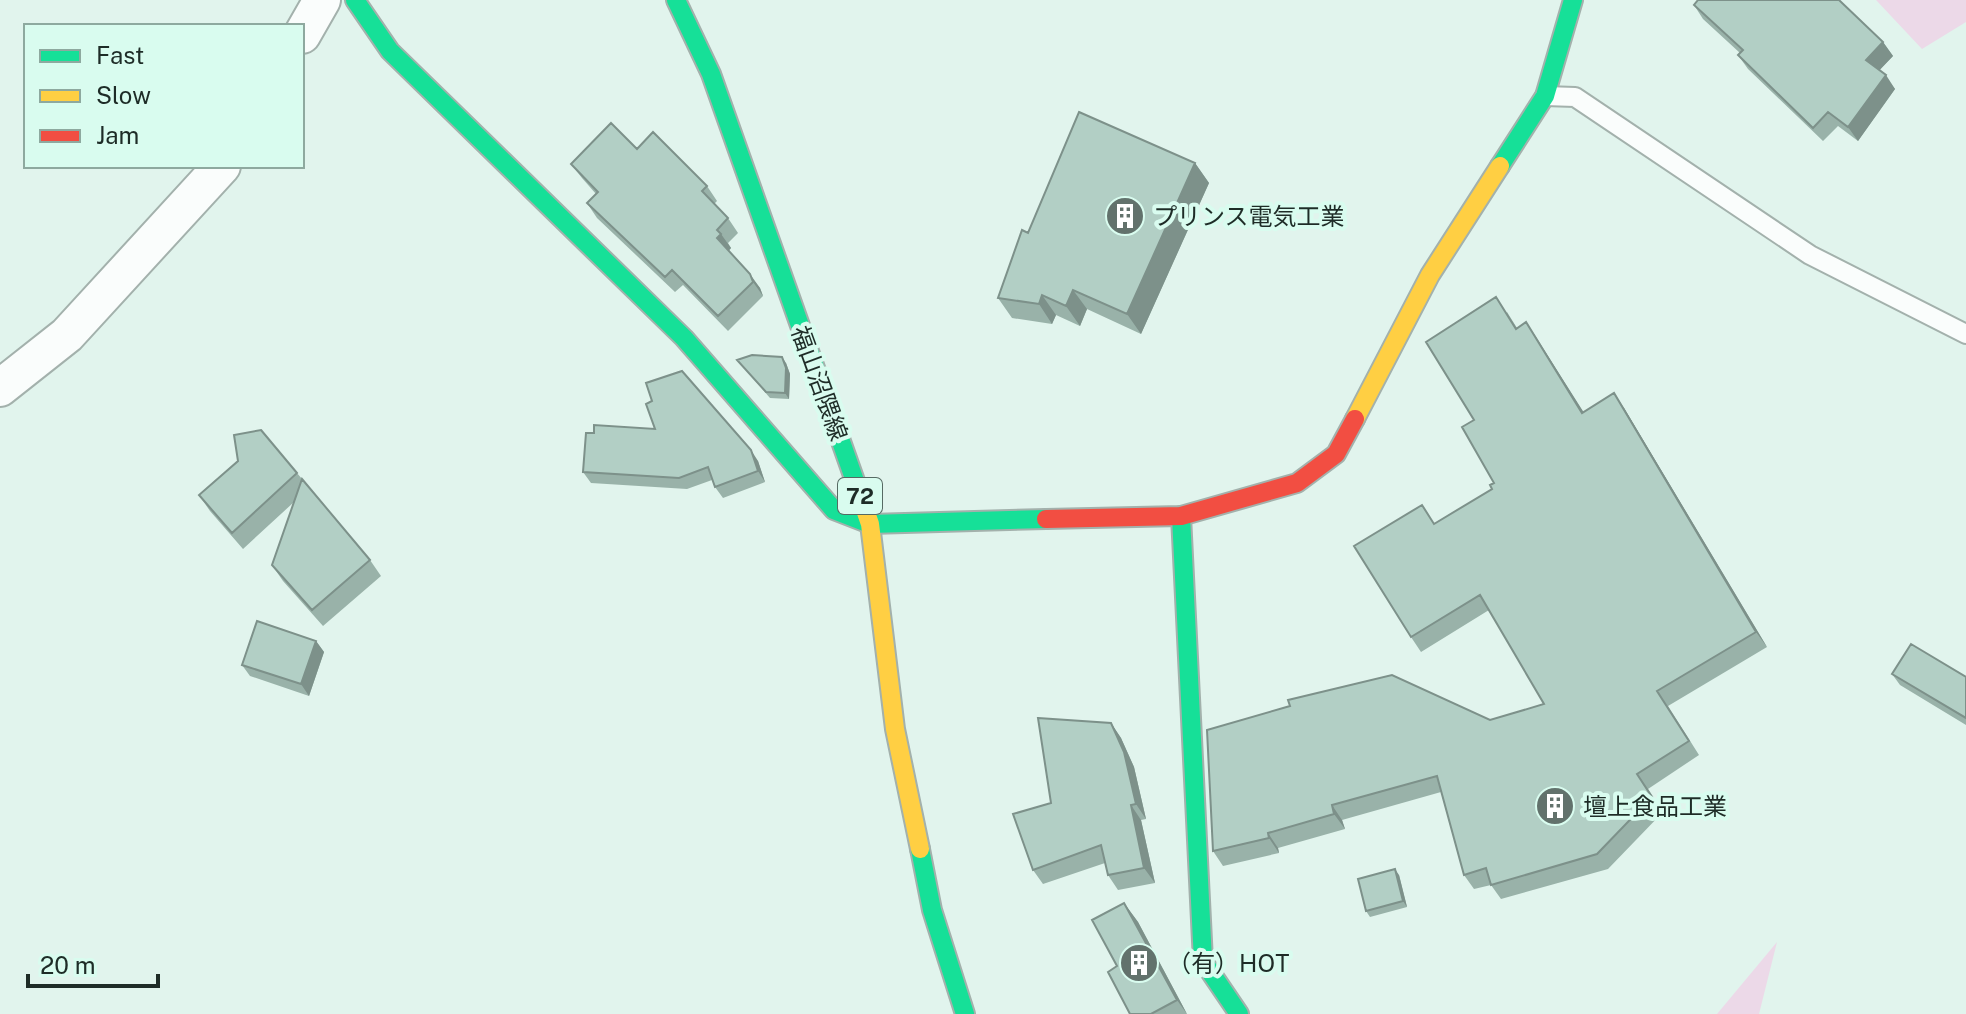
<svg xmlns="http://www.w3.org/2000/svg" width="1966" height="1014" font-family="'Public Sans','Noto Sans JP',sans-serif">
	<rect width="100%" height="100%" fill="#e1f4ed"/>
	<!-- green -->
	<path fill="#ecd9e8" d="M1876 0H1966V22L1922 49Z
		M1777 942 1759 1014H1717Z"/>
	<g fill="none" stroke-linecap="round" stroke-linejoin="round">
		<defs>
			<path id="lane" d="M1545 96 1575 97 1810 255 1966 334"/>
			<path id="street" d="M302 35 322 0
				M0 388 67 335 222 166"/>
			<path id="fast" d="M355 0 390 51 684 338 834 510 870 524 1046 519
				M676 0 711 74 861 498
				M1500 166 1545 96 1573 0
				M1181 516 1203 961 1239 1014
				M920 849 932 910 965 1014"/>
			<path id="slow" d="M1355 419 1430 275 1500 166
				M861 498 870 524 895 729 920 849"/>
			<path id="jam" d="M1046 519 1181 516 1297 483 1336 454 1355 419"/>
		</defs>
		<!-- lane casing -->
		<use href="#lane" stroke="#a3b1ac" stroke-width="22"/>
		<!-- street casing -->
		<use href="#street" stroke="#a3b1ac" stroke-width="40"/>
		<!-- fast casing -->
		<use href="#fast" stroke="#a3b1ac" stroke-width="22"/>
		<!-- slow casing -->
		<use href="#slow" stroke="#a3b1ac" stroke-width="22"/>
		<!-- jam casing -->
		<use href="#jam" stroke="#a3b1ac" stroke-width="22"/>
		<!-- lane -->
		<use href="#lane" stroke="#fafdfc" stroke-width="18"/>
		<!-- street -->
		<use href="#street" stroke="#fafdfc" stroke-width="36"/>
		<!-- fast -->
		<use href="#fast" stroke="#16e098" stroke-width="18"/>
		<!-- slow -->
		<use href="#slow" stroke="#ffcf43" stroke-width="18"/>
		<!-- jam -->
		<use href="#jam" stroke="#f24e42" stroke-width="18"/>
	</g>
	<!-- wall -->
	<path fill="#99b2a9" d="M1694 5 1883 42 1893 56 1879 70 1895 89 1858 141 1838 126 1823 141 1748 69 1738 55 1740 53 1703 19Z
		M637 149 707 186 717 201 714 204 728 218 738 233 728 243 731 248 729 251 760 288 763 296 728 331 683 285 675 292 597 218 587 203 596 194 582 178 571 164Z
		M1195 163 1209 183 1141 334 1087 309 1080 326 1056 315 1052 324 1012 318 998 298 1028 233Z
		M1507 312 1517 328 1526 322 1583 412 1624 408 1767 647 1668 706 1699 755 1648 789 1663 812 1608 869 1501 899 1491 885 1474 889 1464 875 1441 792 1342 820 1345 829 1278 848 1279 853 1223 866 1213 851 1490 720 1544 704 1489 610 1421 652 1411 637 1435 523 1492 489 1494 483 1474 420Z
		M737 360 786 363 790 374 789 399 770 398Z
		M652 401 758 461 765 482 723 498 715 487 712 480 687 489 591 483 583 472 594 433 655 429Z
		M297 473 370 560 381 576 323 626 283 581 272 565 294 502 243 549 210 511 199 495Z
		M316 641 324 652 309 696 250 676 242 665Z
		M1892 674 1966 677V725L1900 685Z
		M1111 723 1121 738 1134 767 1146 819 1141 820 1155 883 1118 890 1108 875 1105 863 1043 884 1033 870 1051 803Z
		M1399 875 1407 907 1370 917 1366 911Z
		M1124 903 1138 922 1187 1014H1130L1117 966Z"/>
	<!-- shaded-wall -->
	<path fill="#7d918a" d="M1883 42 1893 56 1876 74 1866 60Z
		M1886 75 1895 89 1858 141 1848 127Z
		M1195 163 1209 183 1141 334 1127 314Z
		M721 234 731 248 727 252 717 238Z
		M750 274 760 288 763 296 753 282Z
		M1073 290 1087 309 1080 326 1066 306Z
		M1042 295 1056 315 1052 324 1039 304Z
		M1526 322 1536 337 1593 427 1582 413Z
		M782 357 786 363 790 374 789 399 785 393Z
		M1614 393 1624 408 1767 647 1756 632Z
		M751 450 758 461 765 482 758 471Z
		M316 641 324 652 309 696 301 684Z
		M1111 723 1121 738 1134 767 1146 819 1136 804Z
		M1131 805 1141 820 1155 883 1144 868Z
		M1332 805 1342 820 1345 829 1334 814Z
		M1268 833 1278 848 1279 853 1269 838Z
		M1395 869 1399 875 1407 907 1403 901Z
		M1124 903 1138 922 1187 1014 1177 1000Z"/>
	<!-- building -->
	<path fill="#b2cfc5" stroke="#7d918a" stroke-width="2" d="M1698 0H1839L1883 42 1866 60 1886 75 1848 127 1828 112 1813 128 1738 55 1743 50 1694 5Z
		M1079 112 1195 163 1127 314 1073 290 1066 306 1042 295 1039 304 998 298 1022 230 1028 233Z
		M611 123 637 149 653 132 707 186 702 191 728 218 717 230 721 234 717 238 750 274 753 282 718 316 672 270 665 277 587 203 598 192 571 164Z
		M1496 297 1516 329 1526 322 1582 413 1614 393 1756 632 1657 691 1689 741 1637 774 1652 797 1597 854 1491 885 1486 868 1464 875 1437 776 1332 805 1334 814 1268 833 1269 838 1213 851 1207 730 1290 706 1288 700 1392 675 1490 720 1544 704 1480 595 1411 637 1354 546 1422 505 1434 524 1492 489 1490 485 1494 483 1462 427 1474 420 1426 342Z
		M752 355 782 357 786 368 785 393 766 392 737 360Z
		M682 371 751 450 758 471 715 487 708 467 679 478 583 472 586 433H594V425L655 429 646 404 652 401 646 383Z
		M261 430 297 473 232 533 199 495 238 461 234 435Z
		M302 479 370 560 312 610 272 565Z
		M257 621 316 641 301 684 242 665Z
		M1911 644 1966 677V718L1892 674Z
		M1038 718 1111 723 1124 752 1136 804 1131 805 1144 868 1108 875 1101 845 1033 870 1013 814 1051 803Z
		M1395 869 1403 901 1366 911 1358 879Z
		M1124 903 1177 1000 1151 1014H1130L1108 972 1117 966 1092 920Z"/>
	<!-- icons -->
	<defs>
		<symbol id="building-disc" viewBox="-11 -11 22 22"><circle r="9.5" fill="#62726c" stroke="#d9fcef"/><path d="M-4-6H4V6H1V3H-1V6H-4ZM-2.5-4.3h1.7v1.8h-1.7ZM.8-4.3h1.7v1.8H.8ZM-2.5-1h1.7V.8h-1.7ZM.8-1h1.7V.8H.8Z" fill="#fff"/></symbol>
	</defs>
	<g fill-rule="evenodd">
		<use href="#building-disc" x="1103" y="194" width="44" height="44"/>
		<use href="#building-disc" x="1533" y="784" width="44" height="44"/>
		<use href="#building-disc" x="1117" y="941" width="44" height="44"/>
	</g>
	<g text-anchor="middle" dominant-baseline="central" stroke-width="8" stroke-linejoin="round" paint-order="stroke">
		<!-- shield labels -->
		<rect fill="#d9fcef" stroke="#566a63" stroke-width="2" x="838" y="478" width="44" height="36" rx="6"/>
		<g font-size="22" font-weight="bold" fill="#1e2c27">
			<text x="860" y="496">72</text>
		</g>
		<!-- poi labels -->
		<g font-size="24" fill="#1e2c27" stroke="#d9fcef" text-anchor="start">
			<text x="1153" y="216">プリンス電気工業</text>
			<text x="1583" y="806">壇上食品工業</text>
			<text x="1167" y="963">（有）HOT</text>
		</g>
		<!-- street labels -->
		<g font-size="24" fill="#1e2c27" stroke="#d9fcef">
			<text transform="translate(820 383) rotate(70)">福山沼隈線</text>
		</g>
	</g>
	<!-- legend -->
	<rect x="24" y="24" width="280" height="144" fill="#d9fcef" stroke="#8ea99f" stroke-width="2"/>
	<rect x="40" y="50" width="40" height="12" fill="#16e098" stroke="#8ea99f" stroke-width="2"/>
	<text x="96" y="64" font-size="24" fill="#1e2c27">Fast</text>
	<rect x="40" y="90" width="40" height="12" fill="#ffcf43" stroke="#8ea99f" stroke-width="2"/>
	<text x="96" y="104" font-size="24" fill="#1e2c27">Slow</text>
	<rect x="40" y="130" width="40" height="12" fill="#f24e42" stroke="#8ea99f" stroke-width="2"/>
	<text x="96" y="144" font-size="24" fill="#1e2c27">Jam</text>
	<!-- scale -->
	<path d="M28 974v12h130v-12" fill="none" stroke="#1e2c27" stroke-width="4"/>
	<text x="40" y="974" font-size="24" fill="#1e2c27" stroke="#d9fcef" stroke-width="6" paint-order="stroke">20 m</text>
</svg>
